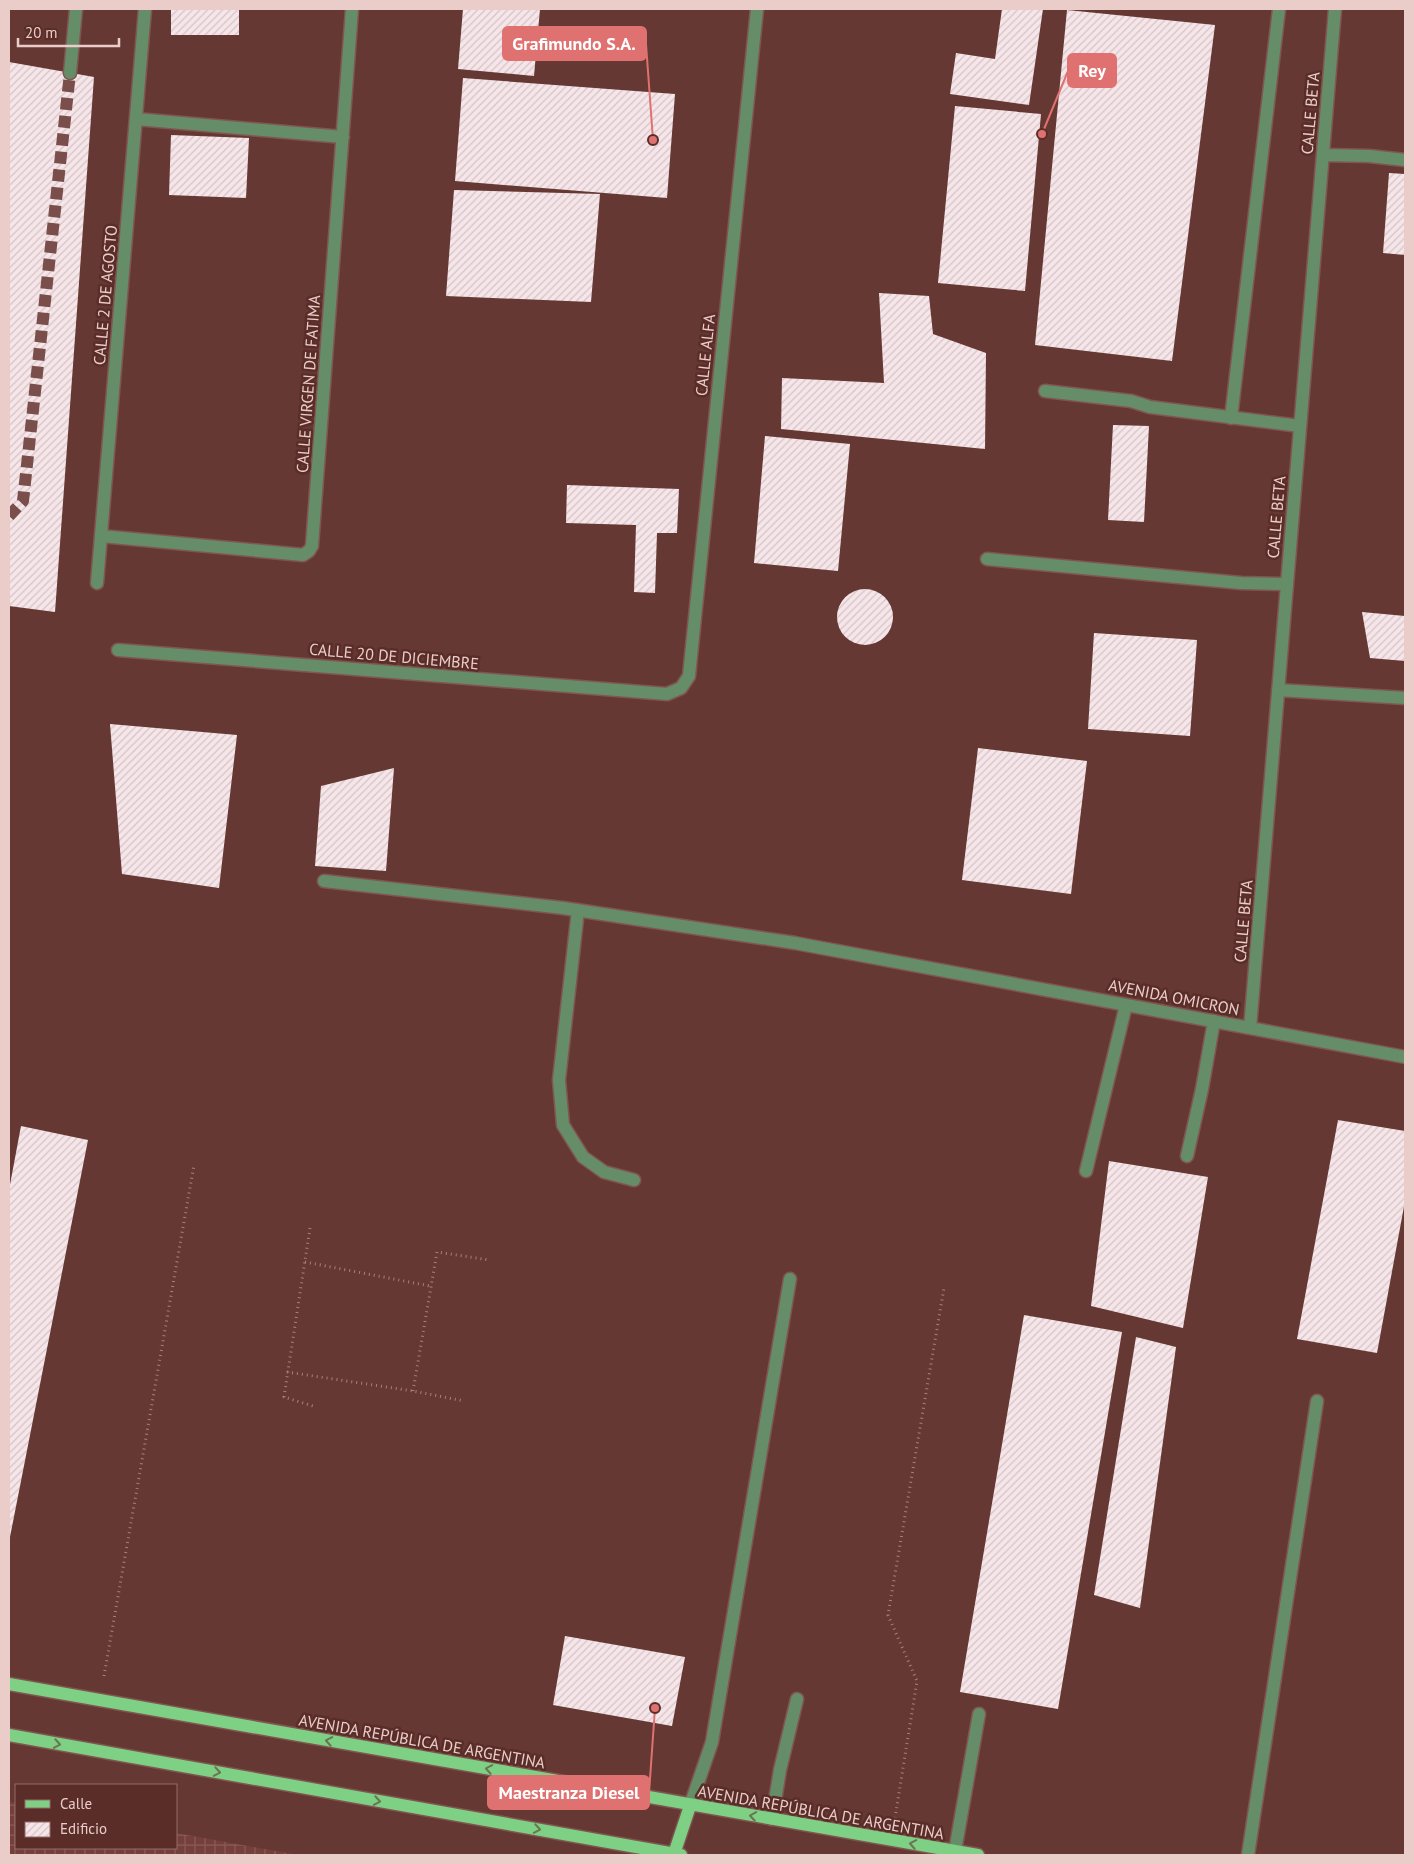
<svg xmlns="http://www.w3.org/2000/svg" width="1414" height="1864" font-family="'PT Sans',sans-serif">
	<defs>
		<pattern id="industrial-grid" width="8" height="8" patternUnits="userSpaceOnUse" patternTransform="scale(1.25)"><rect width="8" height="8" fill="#75403c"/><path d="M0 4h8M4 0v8" fill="none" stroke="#895a57"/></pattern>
		<pattern id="building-hatch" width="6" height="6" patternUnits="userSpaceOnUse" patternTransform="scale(1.25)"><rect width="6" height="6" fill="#f7e6e9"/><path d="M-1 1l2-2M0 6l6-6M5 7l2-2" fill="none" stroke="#d4c4c6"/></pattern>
	</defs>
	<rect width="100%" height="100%" fill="#663833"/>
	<!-- industrial -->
	<path fill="url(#industrial-grid)" d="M9 1801 16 1803V1848H176V1833L298 1855H9Z"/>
	<!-- building -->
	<path fill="url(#building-hatch)" d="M171 9H239V35H171Z
		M463 9H540L534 76 458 69Z
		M1002 9H1043L1029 105 950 94 956 53 995 59Z
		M1067 10 1215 25 1172 361 1035 345Z
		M9 62 94 77 55 612 9 606Z
		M463 78 675 94 667 198 455 181Z
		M955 106 1041 114 1025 291 938 283Z
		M171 135 249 138 246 198 169 195Z
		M1389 173 1405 174V255L1383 253Z
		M454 190 600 194 591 302 446 296Z
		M879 293 929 296 933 334 986 353 985 449 781 429 782 378 884 383Z
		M1113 425 1149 426 1144 522 1108 520Z
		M765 436 850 444 838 571 754 563Z
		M567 485 679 489 677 533H657L655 593 634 592 636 525 566 523Z
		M837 617a28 28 0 1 1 56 0a28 28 0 1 1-56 0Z
		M1362 612 1405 616V661L1370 658Z
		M1094 633 1197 640 1190 736 1088 729Z
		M110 724 237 735 219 888 122 874Z
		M978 748 1087 761 1071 894 962 880Z
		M394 768 386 871 315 866 321 786Z
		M1338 1120 1405 1131V1201L1377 1353 1297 1339Z
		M21 1126 88 1140 10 1537 9 1190Z
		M1109 1161 1208 1177 1183 1328 1091 1306Z
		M1024 1315 1122 1332 1058 1709 960 1692Z
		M1136 1337 1176 1347 1140 1608 1094 1595Z
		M565 1636 685 1657 672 1726 553 1705Z"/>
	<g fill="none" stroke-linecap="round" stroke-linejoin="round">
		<!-- minor-tunnel -->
		<path stroke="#7a4e4a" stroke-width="12" stroke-dasharray="12 6" stroke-linecap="butt" d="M9 516 23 501 70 73"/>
		<defs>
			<path id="minor" d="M70 73 76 9
				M136 119 343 137
				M1323 155 1369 156 1405 160
				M1045 391 1131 401 1150 407 1300 426
				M1231 418 1279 9
				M101 536 303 555 309 551 312 546 352 9
				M987 559 1241 583 1287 584
				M97 583 145 9
				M118 650 667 694 681 688 689 676 757 9
				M1278 690 1405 698
				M324 881 563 908 795 943 1405 1057
				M578 910 559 1080 563 1125 583 1157 604 1172 634 1180
				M1250 1028 1335 9
				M1187 1156 1202 1089 1214 1021
				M1086 1171 1126 1005
				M690 1806 712 1742 790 1279
				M772 1819 780 1770 797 1699
				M955 1851 979 1714
				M1248 1855 1317 1401"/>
			<path id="major" d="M9 1684 978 1855
				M9 1735 681 1855
				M674 1854 690 1806"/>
		</defs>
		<!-- minor casing -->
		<use href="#minor" stroke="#805651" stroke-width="15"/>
		<!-- major casing -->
		<use href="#major" stroke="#805651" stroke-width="15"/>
		<!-- path -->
		<path stroke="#a7817d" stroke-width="3" stroke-dasharray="1 4" stroke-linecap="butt" d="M310 1228 284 1397 316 1407
			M305 1262 430 1286
			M287 1372 413 1391 464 1401
			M413 1391 437 1252 489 1260
			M104 1676 194 1165
			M895 1818 917 1681 888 1615 944 1288"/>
		<!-- minor -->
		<use href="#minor" stroke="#658d68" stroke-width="12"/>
		<!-- major -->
		<use href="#major" stroke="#7ed085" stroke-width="12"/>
	</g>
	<!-- one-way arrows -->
	<defs><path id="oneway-chevron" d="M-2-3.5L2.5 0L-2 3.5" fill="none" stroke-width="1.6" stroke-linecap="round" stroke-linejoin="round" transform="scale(1.25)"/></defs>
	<g stroke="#6a7652">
		<use href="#oneway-chevron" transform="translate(329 1741) rotate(-170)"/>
		<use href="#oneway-chevron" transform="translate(57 1744) rotate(10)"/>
		<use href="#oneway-chevron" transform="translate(489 1769) rotate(-170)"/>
		<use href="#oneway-chevron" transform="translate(217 1772) rotate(10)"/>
		<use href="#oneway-chevron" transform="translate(377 1801) rotate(10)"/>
		<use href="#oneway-chevron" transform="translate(753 1816) rotate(-171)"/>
		<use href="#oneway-chevron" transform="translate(537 1829) rotate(10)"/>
		<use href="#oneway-chevron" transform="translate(913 1844) rotate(-170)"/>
	</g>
	<g text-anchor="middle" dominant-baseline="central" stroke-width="5" stroke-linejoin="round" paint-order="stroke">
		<!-- street labels -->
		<g font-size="16" fill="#eacdc9" stroke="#5a2d29">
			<text transform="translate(1310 113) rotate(-85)">CALLE BETA</text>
			<text transform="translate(105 295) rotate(-85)">CALLE 2 DE AGOSTO</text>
			<text transform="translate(705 355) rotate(-84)">CALLE ALFA</text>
			<text transform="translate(308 384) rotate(-86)">CALLE VIRGEN DE FATIMA</text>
			<text transform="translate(1276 517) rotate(-85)">CALLE BETA</text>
			<text transform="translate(394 656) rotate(5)">CALLE 20 DE DICIEMBRE</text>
			<text transform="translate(1243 921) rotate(-85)">CALLE BETA</text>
			<text transform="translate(1174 997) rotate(11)">AVENIDA OMICRON</text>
			<text transform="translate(422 1741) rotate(10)">AVENIDA REPÚBLICA DE ARGENTINA</text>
			<text transform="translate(821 1812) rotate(10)">AVENIDA REPÚBLICA DE ARGENTINA</text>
		</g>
	</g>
	<!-- callouts -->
	<path fill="none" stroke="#df7270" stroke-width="2" d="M653 140L646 44M1042 134L1068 71M655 1708L649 1793"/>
	<g fill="#df7270" stroke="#5a2d29" stroke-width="2">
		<circle cx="653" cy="140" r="5"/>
		<circle cx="1042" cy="134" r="5"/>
		<circle cx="655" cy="1708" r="5"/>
	</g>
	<g fill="#df7270" stroke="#df7270" stroke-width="2">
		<rect x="503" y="27" width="143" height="33" rx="5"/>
		<rect x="1068" y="54" width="48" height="33" rx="5"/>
		<rect x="488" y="1776" width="161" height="33" rx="5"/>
	</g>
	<g font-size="18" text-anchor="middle" font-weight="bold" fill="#fff">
		<text x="574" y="50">Grafimundo S.A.</text>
		<text x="1092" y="77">Rey</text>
		<text x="569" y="1799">Maestranza Diesel</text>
	</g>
	<!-- border -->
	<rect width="1414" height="1864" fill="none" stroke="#eacdc9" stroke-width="20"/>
	<!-- legend -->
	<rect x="15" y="1784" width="162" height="65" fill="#5a2d29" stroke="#946d69"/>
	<rect x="25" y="1800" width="25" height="8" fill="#7ed085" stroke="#946d69"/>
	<text x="60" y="1809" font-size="15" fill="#eacdc9">Calle</text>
	<rect x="25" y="1822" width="25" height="15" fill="url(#building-hatch)" stroke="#946d69"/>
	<text x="60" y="1834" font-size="15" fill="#eacdc9">Edificio</text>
	<!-- scale -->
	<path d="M18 38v8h101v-8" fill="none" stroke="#eacdc9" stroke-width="2.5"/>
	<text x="25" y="38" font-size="15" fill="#eacdc9" stroke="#5a2d29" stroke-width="4" paint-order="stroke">20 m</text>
</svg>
